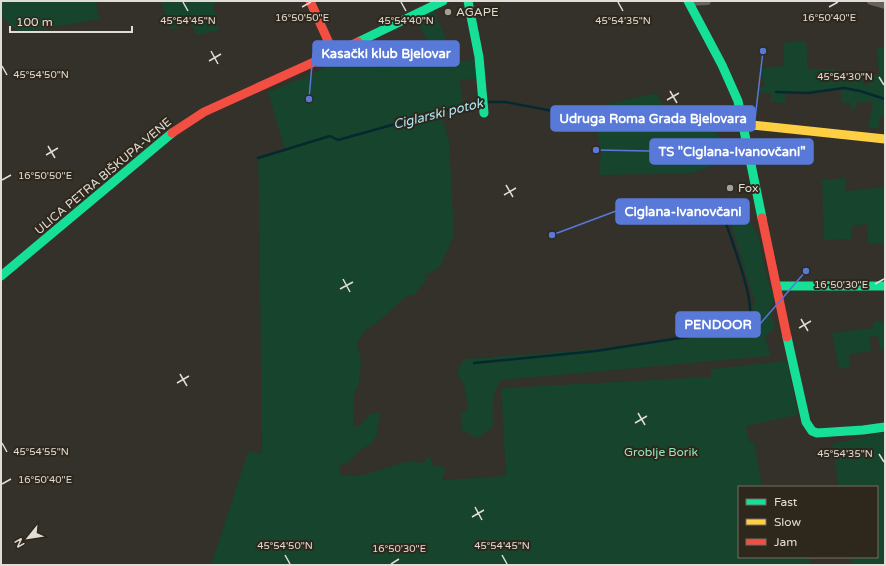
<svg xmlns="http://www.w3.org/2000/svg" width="886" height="566" font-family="'Varela Round',sans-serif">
	<rect width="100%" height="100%" fill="#34302a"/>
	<!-- green -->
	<path fill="#17442d" d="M1 1H96L99 19 21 33 1 17Z
		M161 1H223L213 4 219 30 196 35 191 22 171 30Z
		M432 6 456 62 480 59 483 79 460 80 463 106 441 115 449 141 454 235 440 267 424 276 428 278 414 295H408L379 321 366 330 357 341 361 362 359 383 354 394 353 427 360 425 370 414 380 412 377 435 371 444 356 453 353 459 340 466 339 476 342 475 359 476 410 461 422 463 430 456 433 466H442L446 472 443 475 442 480 506 476 501 388 711 377V369L787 361 798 415 746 426 749 442H754L762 487H739V557H809L811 565H211L248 452 262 453 259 190 258 158 285 150 268 92 316 72 374 45 383 68 430 46 414 15Z
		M806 41 808 69H835L836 77H863V85L869 84 868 75H879L877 47H885V117H880L878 129 868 127 873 102 867 101 865 103 856 102V109L851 110 850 102 841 103V89L808 93 786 92 785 103 771 102V94L759 92 758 88 765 86 760 68 784 66V43Z
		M657 93 669 120 702 126 703 127H713L721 139 726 150 713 165 693 173 599 175 601 151 596 128 606 121 599 106Z
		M845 178 846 191 885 187V243H868L867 224 852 226 851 239 824 240 822 180Z
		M727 211 736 212 739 220H749L760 240 763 262 768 282 775 298 770 307 772 319 776 327 765 336 771 356 502 380C490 392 493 412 493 427L478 438 462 430 461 413 468 409 464 385 457 372 464 359C559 352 655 347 749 328L756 315 752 307 755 303Z
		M874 322H885V348L880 350 878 336 870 337 871 351 850 354V367L839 369 832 333 874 328Z
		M885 432V565H852L851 557H877V487H839L832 444Z"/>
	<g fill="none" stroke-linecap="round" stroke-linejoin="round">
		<!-- stream -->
		<path stroke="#062930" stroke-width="2.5" d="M776 92 808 93 844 88 860 91 885 99
			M487 102H505L606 121 673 130 695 128
			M258 158 330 136 338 140 442 111 480 103
			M474 363 596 351 725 331C733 328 745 325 749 317 756 302 729 234 724 217"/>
		<!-- street -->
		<path stroke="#67605d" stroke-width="8" d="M871 1 885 5
			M689 2 707 1"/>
		<!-- fast -->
		<path stroke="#16e098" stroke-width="9" d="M468 1 479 57 484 113
			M688 1 722 65 738 101 762 218
			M358 42 443 1
			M1 276 172 133
			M777 286H885
			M787 337 806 422 812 431 817 433 863 430 885 427"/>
		<!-- slow -->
		<path stroke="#ffcf43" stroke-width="9" d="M743 124 885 139"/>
		<!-- jam -->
		<path stroke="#f24e42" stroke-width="9" d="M310 1 334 54
			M172 133 204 112 358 42
			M762 218 787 337"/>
	</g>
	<!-- ticks -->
	<path fill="none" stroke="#e1dcd5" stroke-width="1.5" d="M183 2 188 11M401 2 406 11M618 2 623 11M302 7 311 2M829 7 838 2M211 51 218 64M209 61 221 54M2 66 7 75M879 77 884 85M670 91 677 103M667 100 679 93M48 146 55 158M46 155 58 148M2 180 11 175M506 185 513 197M504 195 516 188M343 279 350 292M875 284 884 279M340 289 353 282M801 319 808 331M799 328 811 321M180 374 187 386M177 383 189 376M638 413 645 425M635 423 647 416M2 443 7 452M879 454 884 462M2 484 11 479M475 507 482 520M472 517 484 510M285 555 290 564M502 555 507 564M391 564 399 559"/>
	<!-- markers -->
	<g fill="#a4a099" stroke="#2e271c" stroke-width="1.5">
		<circle cx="448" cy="12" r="4"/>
		<circle cx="730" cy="188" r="4"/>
	</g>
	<g text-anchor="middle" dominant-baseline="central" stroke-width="4" stroke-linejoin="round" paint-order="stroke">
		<!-- poi labels -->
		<g font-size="12" fill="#e1dcd5" stroke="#2e271c" text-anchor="start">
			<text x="456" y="12">AGAPE</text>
			<text x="738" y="188">Fox</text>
		</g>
		<!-- street labels -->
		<g font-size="12" fill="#e1dcd5" stroke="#2e271c">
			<text transform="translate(103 176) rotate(-40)">ULICA PETRA BIŠKUPA-VENE</text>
		</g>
		<!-- park labels -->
		<g font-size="12" fill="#93e7b8" stroke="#2e271c">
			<text x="661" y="452">Groblje Borik</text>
		</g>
		<!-- water labels -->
		<g font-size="13" font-style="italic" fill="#aee8f9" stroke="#2e271c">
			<text transform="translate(438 114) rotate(-14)">Ciglarski potok</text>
		</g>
	</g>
	<g font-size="10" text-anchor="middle" fill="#e1dcd5" stroke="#2e271c" stroke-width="4" stroke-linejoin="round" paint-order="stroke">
		<text x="302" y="21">16°50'50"E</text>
		<text x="829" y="21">16°50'40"E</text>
		<text x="188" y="24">45°54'45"N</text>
		<text x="406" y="24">45°54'40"N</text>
		<text x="623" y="24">45°54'35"N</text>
		<text x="41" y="78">45°54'50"N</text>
		<text x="845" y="80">45°54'30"N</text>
		<text x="45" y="179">16°50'50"E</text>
		<text x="841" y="288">16°50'30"E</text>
		<text x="41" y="455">45°54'55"N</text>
		<text x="845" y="457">45°54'35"N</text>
		<text x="45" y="483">16°50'40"E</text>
		<text x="285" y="549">45°54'50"N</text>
		<text x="502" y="549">45°54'45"N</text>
		<text x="399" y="552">16°50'30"E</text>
	</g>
	<!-- callouts -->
	<path fill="none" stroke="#5879d7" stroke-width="1.5" d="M309 99L313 53M763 51L755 119M596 150L650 151M552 235L616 211M806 271L760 324"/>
	<g fill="#5879d7" stroke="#2e271c" stroke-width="1.5">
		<circle cx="309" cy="99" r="4"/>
		<circle cx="763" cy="51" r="4"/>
		<circle cx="596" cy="150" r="4"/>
		<circle cx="552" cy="235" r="4"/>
		<circle cx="806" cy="271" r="4"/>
	</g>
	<g fill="#5879d7" stroke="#5879d7" stroke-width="1.5">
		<rect x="313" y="41" width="146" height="25" rx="4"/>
		<rect x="551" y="106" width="204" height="25" rx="4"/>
		<rect x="650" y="139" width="163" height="25" rx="4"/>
		<rect x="616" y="199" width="133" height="25" rx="4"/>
		<rect x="676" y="312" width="84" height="25" rx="4"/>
	</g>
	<g font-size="13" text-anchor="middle" font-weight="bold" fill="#fff">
		<text x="386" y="58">Kasački klub Bjelovar</text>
		<text x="653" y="123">Udruga Roma Grada Bjelovara</text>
		<text x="732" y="156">TS "Ciglana-Ivanovčani"</text>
		<text x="683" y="216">Ciglana-Ivanovčani</text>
		<text x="718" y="329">PENDOOR</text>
	</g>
	<!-- border -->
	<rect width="886" height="566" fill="none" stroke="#e1dcd5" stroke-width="4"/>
	<!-- legend -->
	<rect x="738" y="486" width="140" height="72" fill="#2e271c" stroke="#766f66"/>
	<rect x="746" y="499" width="20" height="6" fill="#16e098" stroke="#766f66"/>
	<text x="774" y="506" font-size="12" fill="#e1dcd5">Fast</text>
	<rect x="746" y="519" width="20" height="6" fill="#ffcf43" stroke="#766f66"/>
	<text x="774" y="526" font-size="12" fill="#e1dcd5">Slow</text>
	<rect x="746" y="539" width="20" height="6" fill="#f24e42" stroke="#766f66"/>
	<text x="774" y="546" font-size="12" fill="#e1dcd5">Jam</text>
	<!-- north arrow -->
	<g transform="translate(28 538) rotate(240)" stroke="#2e271c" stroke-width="3" paint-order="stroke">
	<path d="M0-3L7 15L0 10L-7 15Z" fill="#e1dcd5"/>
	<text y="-6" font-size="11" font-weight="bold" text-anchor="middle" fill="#e1dcd5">N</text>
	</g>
	<!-- scale -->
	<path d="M10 26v6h122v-6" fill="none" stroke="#e1dcd5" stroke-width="2"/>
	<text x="16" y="26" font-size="12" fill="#e1dcd5" stroke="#2e271c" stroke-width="3" paint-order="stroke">100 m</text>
</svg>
